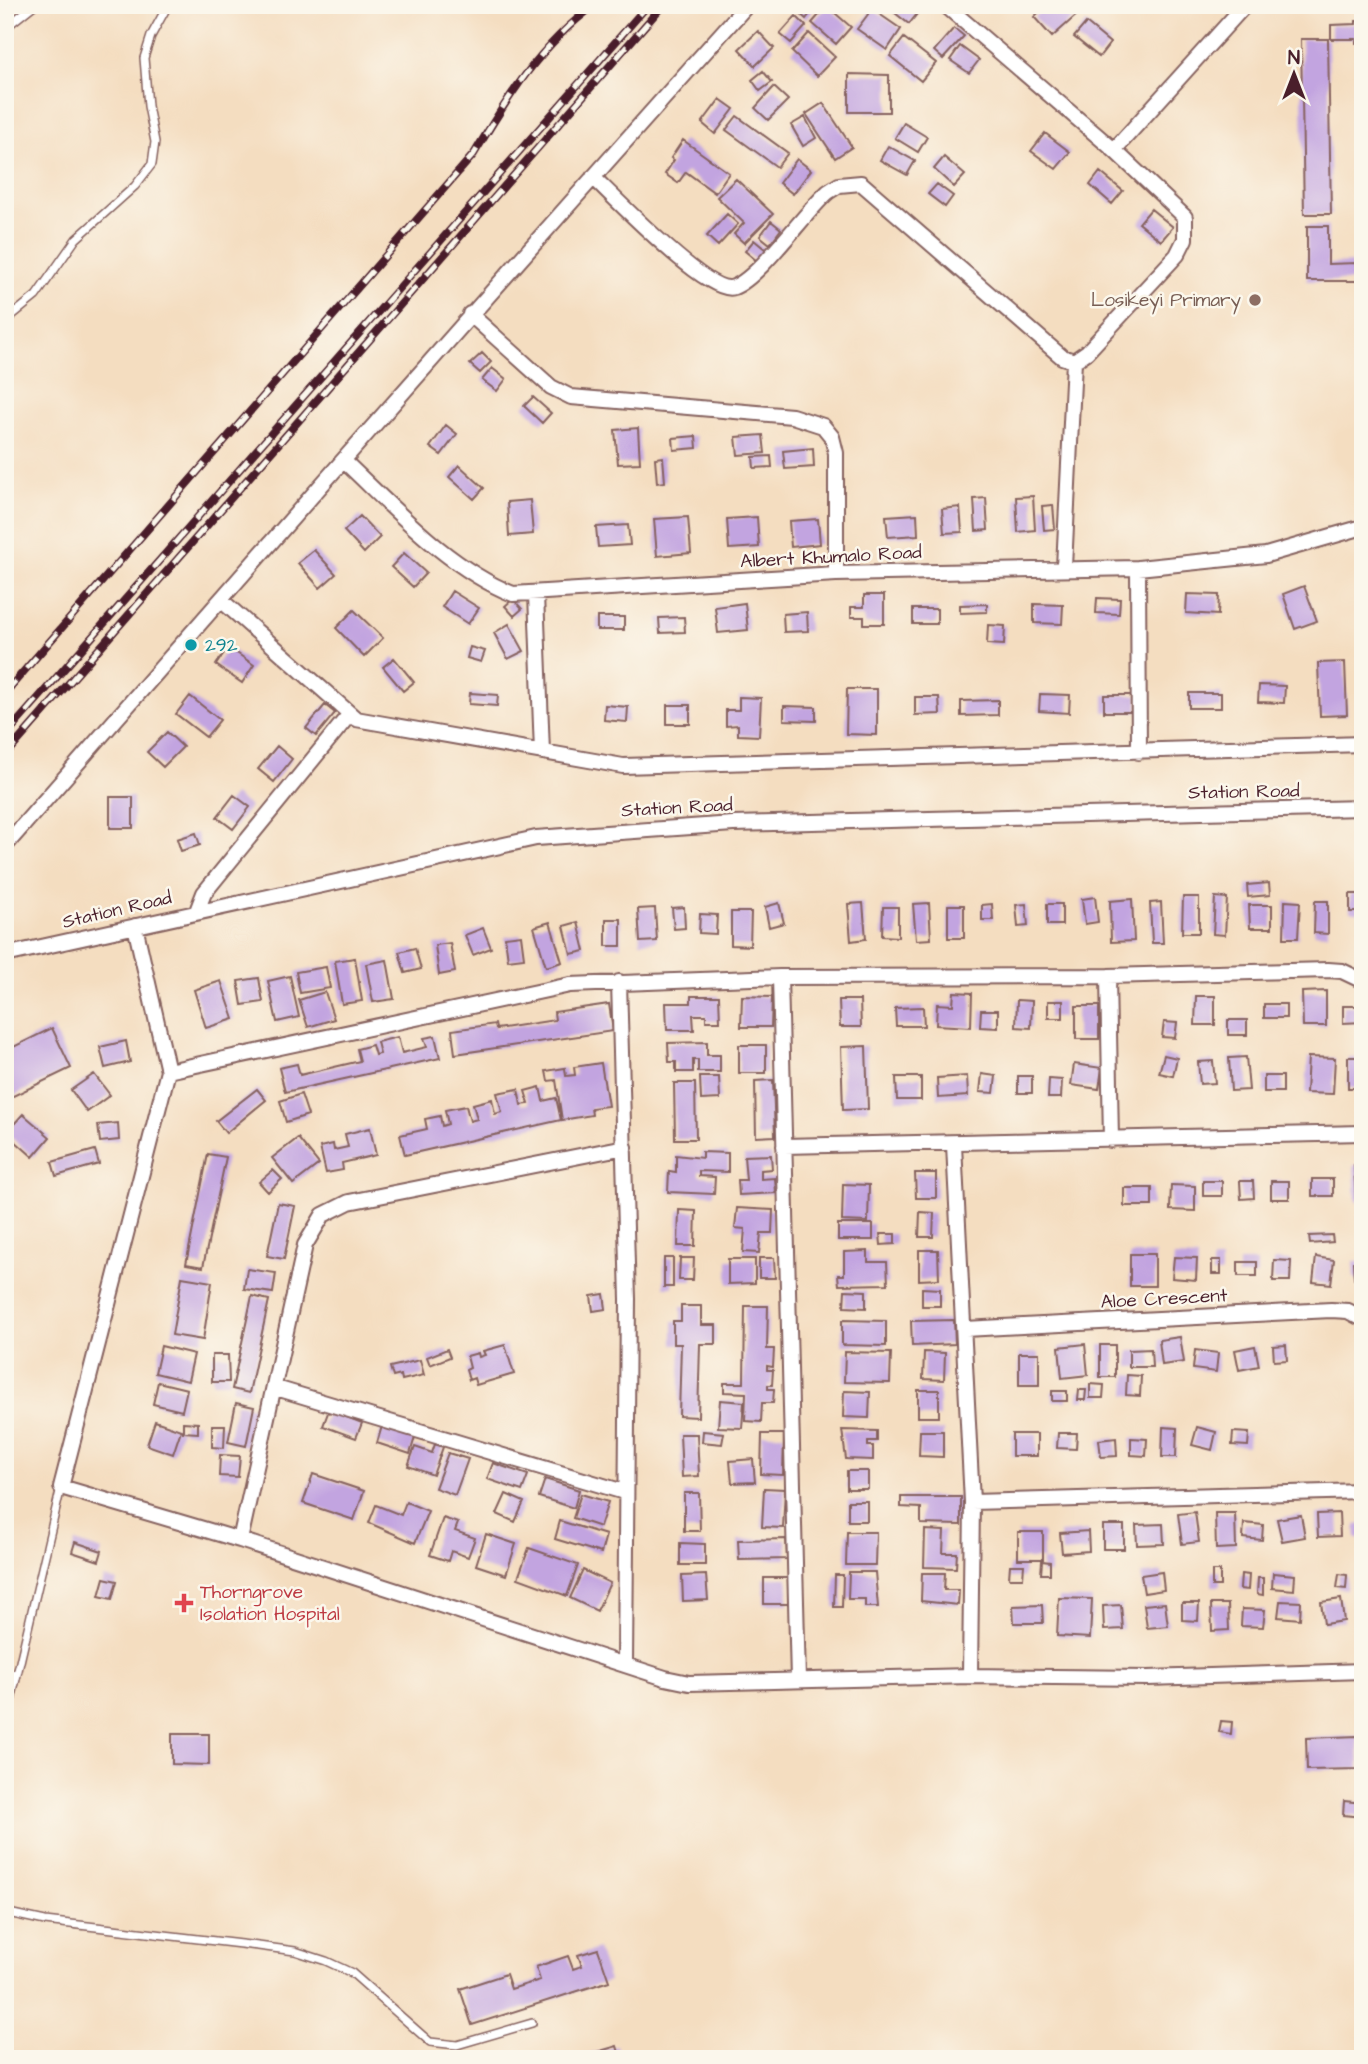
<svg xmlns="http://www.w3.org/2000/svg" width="1368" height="2064" font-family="'Architects Daughter',sans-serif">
	<rect width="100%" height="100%" fill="#fbf7ec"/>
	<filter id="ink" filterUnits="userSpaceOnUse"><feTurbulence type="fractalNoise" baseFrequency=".0143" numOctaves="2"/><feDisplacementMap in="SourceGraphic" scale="14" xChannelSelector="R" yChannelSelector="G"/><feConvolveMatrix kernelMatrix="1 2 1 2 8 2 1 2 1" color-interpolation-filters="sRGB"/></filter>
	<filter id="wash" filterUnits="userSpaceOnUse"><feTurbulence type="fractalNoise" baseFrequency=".00686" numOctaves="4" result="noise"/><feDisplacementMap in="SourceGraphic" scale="28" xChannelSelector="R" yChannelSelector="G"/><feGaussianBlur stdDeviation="1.57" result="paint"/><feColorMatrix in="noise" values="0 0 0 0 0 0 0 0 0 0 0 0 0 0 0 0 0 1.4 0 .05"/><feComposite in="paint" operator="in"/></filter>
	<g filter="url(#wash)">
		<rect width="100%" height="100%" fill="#f4ddc0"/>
		<g id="blocks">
			<!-- building -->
			<path fill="#c2a4e0" d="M790 5H817L806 19Z
				M893 5H924L909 24 890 9Z
				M1046 5H1070L1078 14 1052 37 1034 17Z
				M827 6 851 27 836 44 812 23Z
				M872 9 901 29 887 50 857 29Z
				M796 16 806 26 791 43 780 34Z
				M1356 21H1363V43H1356V39H1331V25L1356 24Z
				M1086 23 1110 43 1099 57 1074 37Z
				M954 28 964 36 943 59 934 51Z
				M758 31 774 48 755 66 739 49Z
				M809 33 835 57 817 76 792 52Z
				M904 38 936 63 921 81 890 56Z
				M1301 39H1328L1331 214H1304Z
				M960 46 979 60 969 73 950 60Z
				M763 71 772 82 760 91 752 80Z
				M849 74 889 75V112H849Z
				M774 87 788 100 768 120 755 108Z
				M720 99 734 109 715 134 702 123Z
				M823 103 852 147 835 158 806 114Z
				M737 116 788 153 777 167 726 130Z
				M805 117 816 138 803 146 791 125Z
				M904 123 927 137 918 152 895 138Z
				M1045 133 1070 152 1056 169 1031 151Z
				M683 140 729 173 715 193 686 172 678 183 665 174 674 160 671 158Z
				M888 146 915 161 907 175 880 160Z
				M944 157 965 175 954 187 934 169Z
				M797 159 811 170 793 194 779 183Z
				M1100 172 1123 191 1112 204 1090 185Z
				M736 179 773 214 744 243 734 234 744 223 717 197Z
				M937 184 953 196 945 207 928 194Z
				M1151 209 1173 227 1161 241 1139 223Z
				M727 214 738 224 718 246 707 236Z
				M771 221 781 229 770 244 760 236Z
				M1307 226H1328V264L1357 263V281H1307Z
				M754 240 766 250 757 261 745 251Z
				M482 353 491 362 480 373 470 364Z
				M492 368 506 379 497 391 482 380Z
				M533 397 551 413 542 423 524 406Z
				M446 425 457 434 441 455 430 447Z
				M638 428 640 463 618 464 615 430Z
				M763 435 765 453 738 455 736 437Z
				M696 436 697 448 674 450 673 438Z
				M813 448 814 467 785 469 783 451Z
				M771 456 772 467 754 468 753 457Z
				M663 457 665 482 657 483 655 458Z
				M459 465 484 488 474 499 449 477Z
				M1033 496 1035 530 1018 532 1016 497Z
				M986 498 988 530 976 531 974 499Z
				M530 500 533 534 509 536 507 502Z
				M1053 505 1055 529 1044 530 1042 506Z
				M960 507 962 532 944 533 942 509Z
				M917 514 918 535 888 537 886 516Z
				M360 516 380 537 364 553 344 531Z
				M688 517 691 553 657 556 654 519Z
				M757 517 759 547 729 549 727 519Z
				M818 519 820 544 791 547 789 521Z
				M628 525 630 545 598 547 596 527Z
				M314 550 336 574 320 588 298 563Z
				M404 553 426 573 413 587 391 567Z
				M1304 586 1317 621 1295 629 1283 594Z
				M452 591 479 608 468 624 442 607Z
				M1187 594 1219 595 1218 615 1186 613Z
				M864 595H884V624H864V617H851V607H864Z
				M1097 598 1120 599 1119 614 1096 613Z
				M513 599 522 609 514 616 505 606Z
				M745 603 748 630 718 633 715 607Z
				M987 604V612L960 613V605Z
				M1034 604 1063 605 1062 624 1034 623Z
				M913 609H937V624H913Z
				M354 610 383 638 364 657 336 628Z
				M807 612 808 631 784 632 783 614Z
				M597 617H624V630H597Z
				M684 617 685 632 660 633 659 618Z
				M509 624 524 651 508 659 494 633Z
				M988 625 1005 626 1004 645 987 644Z
				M228 647 254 665 242 683 216 665Z
				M470 647 485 651 481 662 467 658Z
				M394 658 414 682 403 691 383 667Z
				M1345 662 1347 715 1320 716 1318 663Z
				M1259 685 1285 686 1284 703 1258 702Z
				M847 689H877V735L846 734Z
				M470 693 498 695 497 706 469 704Z
				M1189 693H1221V708H1189Z
				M1040 694 1070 695 1069 713 1039 711Z
				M1104 695H1137V712H1104Z
				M190 696 220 720 206 737 176 714Z
				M739 697 761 698 759 736 738 735V725L726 726V710H739Z
				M915 697H939L940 714 915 715Z
				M998 700V715L961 716V701Z
				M325 705 335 713 316 736 306 728Z
				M605 705 628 707 627 722 604 720Z
				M667 705H690V724H667Z
				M784 706 816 707V721L784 720Z
				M167 732 183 747 163 767 147 752Z
				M277 746 292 759 274 782 258 769Z
				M234 795 250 807 233 829 217 817Z
				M110 797H133V828H110Z
				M196 833 200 845 181 851 177 839Z
				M1269 883 1270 895 1248 897 1247 885Z
				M1350 894H1363V912H1350Z
				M1095 897 1098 922 1085 924 1082 899Z
				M1183 897H1199V933H1182Z
				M1215 897 1227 898 1225 935 1213 934Z
				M1132 899 1134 941 1111 942 1110 901Z
				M1285 901 1300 902 1298 938H1284Z
				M1315 901H1328V934L1314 933Z
				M1161 902 1163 943H1152L1150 903Z
				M779 903 784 923 769 927 765 907Z
				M863 903 866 939 851 941 848 904Z
				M929 903 931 939 916 940 913 904Z
				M992 904 993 920H982V905Z
				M1026 904 1028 926 1018 927 1016 905Z
				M1047 904H1062V925H1047Z
				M948 905H964V938H948Z
				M1249 905H1272V928H1250Z
				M684 907 685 928 674 929 672 908Z
				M883 907H898V937L882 936Z
				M655 908 657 941 640 942 638 909Z
				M731 912H751L750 946 731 945Z
				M700 914 717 915 716 934 699 933Z
				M606 919H621V946H606Z
				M550 922 562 962 546 967 534 927Z
				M578 922 585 951 571 954 564 926Z
				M483 928 491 948 473 955 465 935Z
				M521 935 524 958 508 960 505 937Z
				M450 943 455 972 439 975 435 945Z
				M415 948 421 969 405 973 399 952Z
				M355 958 362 1001 342 1004 335 961Z
				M387 960 394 999 373 1002 366 964Z
				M326 967 330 988 300 993 296 972Z
				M290 976 299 1017 277 1022 268 981Z
				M259 978 263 1002 242 1005 238 981Z
				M221 981 234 1019 206 1028 194 990Z
				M1326 991V1026H1303L1302 992Z
				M325 992 334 1019 308 1027 299 1000Z
				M954 992 972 993 971 1027 936 1025 937 1004 953 1005Z
				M691 996H719L720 1021H706V1015H693L694 1030H667L666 1003H691Z
				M742 996 772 997 771 1027H741Z
				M1196 996H1215V1025H1195Z
				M839 1000H860L861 1027H840Z
				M1017 1000 1032 1001 1031 1028 1016 1027Z
				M1048 1001H1063V1018H1048Z
				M609 1004 613 1031 455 1054 452 1030 495 1024 496 1029 555 1020 554 1012Z
				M1264 1004H1286V1018H1264Z
				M1076 1006H1099V1039H1076Z
				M1343 1006H1363V1022L1343 1023Z
				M923 1007 924 1026H896L895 1008Z
				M981 1010H998V1028L980 1027Z
				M1228 1020H1247V1035H1228Z
				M1164 1022 1177 1023 1175 1038 1162 1037Z
				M52 1028 71 1068 5 1100V1051Z
				M435 1036 440 1058 285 1092 279 1068 297 1064 300 1075 360 1061 357 1049 372 1045 375 1055 380 1054 377 1042 398 1037 402 1053 427 1047 424 1038Z
				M126 1041 130 1062 105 1068 100 1047Z
				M707 1042V1055H720V1072H698V1060H693V1072H676V1062H669L668 1043Z
				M739 1045H766V1073H739Z
				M866 1046 868 1109 843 1110 841 1047Z
				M1164 1055 1177 1058 1173 1076 1159 1073Z
				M1246 1057 1249 1090 1231 1091 1229 1058Z
				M1308 1057 1335 1058 1333 1094 1306 1093Z
				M1348 1057H1363V1088H1348Z
				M1213 1061 1215 1083 1200 1084 1198 1062Z
				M601 1063 608 1106 591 1108 592 1115 562 1120 556 1080 548 1081 546 1071 565 1068 566 1076 575 1075 574 1067Z
				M1074 1064 1102 1068 1099 1089 1071 1085Z
				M94 1074 110 1095 87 1112 71 1090Z
				M982 1074 996 1076 994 1093 980 1092Z
				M967 1076 968 1096 938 1098 937 1078Z
				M1018 1076H1032V1093H1018Z
				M1264 1076H1283V1092H1264Z
				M700 1077H719L720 1099 701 1100Z
				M896 1077H921V1100H897Z
				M1049 1079 1062 1080 1061 1098H1048Z
				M773 1080 775 1136 756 1137 755 1081Z
				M674 1083H695L696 1139H675Z
				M540 1087 543 1101 556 1098 561 1120 405 1155 400 1135 427 1129 425 1119 440 1116 442 1126 448 1124 445 1110 466 1106 470 1121 477 1119 473 1104 492 1099 495 1114 502 1112 497 1093 518 1089 521 1105 529 1104 525 1091Z
				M257 1089 266 1100 226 1133 216 1121Z
				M301 1094 308 1115 286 1122 280 1101Z
				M23 1114 50 1137 33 1157 6 1133Z
				M118 1123 119 1140 100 1142 98 1125Z
				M370 1128 376 1155 342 1163 343 1170 326 1173 320 1147 333 1144 334 1150 348 1147 345 1134Z
				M298 1138 319 1164 293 1184 272 1158Z
				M95 1150 99 1164 56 1176 52 1162Z
				M702 1152 728 1153V1172L699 1171V1176L715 1177 714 1194 668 1192 669 1171 676 1172V1155L702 1158Z
				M208 1154 226 1157 203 1267 186 1264Z
				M771 1155 772 1169 761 1170V1179L775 1178 776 1193 739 1195 738 1180H746L744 1156Z
				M1354 1165H1363V1200L1356 1201Z
				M273 1170 282 1179 268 1192 259 1182Z
				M915 1173H936V1198H916Z
				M1312 1179H1333V1196H1312Z
				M1203 1181H1222V1196H1203Z
				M1240 1181H1253L1254 1198 1241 1199Z
				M1271 1181H1289V1199H1271Z
				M843 1184 869 1185 868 1222 842 1221Z
				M1171 1185 1195 1186V1211L1170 1210Z
				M1124 1188H1152V1206H1124Z
				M278 1203 295 1206 284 1259 267 1256Z
				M737 1208 773 1210 772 1233H761L759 1253 743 1252 745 1229 735 1228Z
				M679 1210 696 1211 695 1246H678Z
				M920 1212 934 1213 933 1237H919Z
				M838 1224H873V1240H838Z
				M880 1234H895V1244L881 1245Z
				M1332 1235 1333 1242 1310 1244 1309 1236Z
				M919 1250H938L939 1279 919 1280Z
				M868 1251V1262H887L888 1284 839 1285 838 1275H844V1252Z
				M1130 1254H1155V1286H1130Z
				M1174 1257 1197 1258 1196 1280 1172 1278Z
				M1316 1257 1334 1260 1331 1284 1313 1282Z
				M664 1258H673V1287H664Z
				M680 1258H694L693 1280H679Z
				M759 1258H774L775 1278H759Z
				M728 1259H755V1283L728 1284Z
				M1212 1260H1221V1274H1212Z
				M1274 1260 1291 1261 1290 1281H1273Z
				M1238 1262H1257V1276H1238Z
				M1353 1262H1363V1279H1354Z
				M247 1269 276 1273 273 1293 244 1289Z
				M182 1277 212 1282 203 1340 172 1335Z
				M922 1288 940 1289V1306H922Z
				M845 1290 866 1291V1308L844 1307Z
				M604 1294 606 1309 593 1311 591 1296Z
				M252 1296 269 1300 249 1393 232 1389Z
				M681 1306H701V1325H716V1344H700L698 1417 679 1416 681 1344H673V1321H681Z
				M745 1306H768L767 1349H774L773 1367 767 1366V1370H773L772 1385H768V1389H774L773 1403H762L761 1422 745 1421 746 1393 724 1392V1383H744Z
				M842 1320 886 1321V1346L842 1345Z
				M954 1320 955 1344 912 1346 911 1321Z
				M1180 1337 1184 1362 1162 1365 1159 1340Z
				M1085 1344 1088 1375 1062 1378 1059 1347Z
				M505 1345 514 1374 476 1385 474 1378 469 1380 466 1370 470 1368 467 1356 478 1353 479 1357 485 1355 483 1351Z
				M1100 1345H1115V1377H1100Z
				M1286 1345 1287 1360 1274 1361 1273 1346Z
				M161 1346 194 1354 188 1381 155 1373Z
				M1255 1346 1259 1366 1239 1370 1235 1350Z
				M447 1349 450 1357 430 1365 427 1357Z
				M1151 1349 1152 1367H1129V1350Z
				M1195 1350 1218 1353 1216 1372 1193 1369Z
				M845 1352 891 1353 890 1383 844 1382Z
				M924 1352 945 1353 944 1380 923 1379Z
				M1019 1353H1039V1385H1019Z
				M212 1355H228L229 1382H212Z
				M420 1360 424 1375 402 1380 401 1375 393 1377 390 1367Z
				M1127 1375 1141 1376 1140 1396 1126 1395Z
				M158 1382 187 1389 182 1411 153 1404Z
				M1090 1384 1104 1385 1103 1398H1090Z
				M918 1390H939V1417H918Z
				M1079 1390H1086L1085 1400H1078Z
				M844 1391 870 1392 869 1418 843 1417Z
				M1052 1391H1067V1401H1052Z
				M720 1400 744 1402 742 1428 718 1427Z
				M236 1403 254 1407 246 1446 228 1442Z
				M329 1410 362 1423 356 1438 323 1426Z
				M155 1421 181 1430 173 1454 147 1445Z
				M183 1422 198 1423V1433L183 1432Z
				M212 1425H225L224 1448 212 1447Z
				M382 1426 415 1437 410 1454 377 1443Z
				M1163 1427 1177 1428 1176 1457H1162Z
				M1197 1427 1216 1432 1212 1450 1192 1445Z
				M842 1430 877 1431V1441H868V1446H873V1460L846 1459Z
				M703 1431 724 1433 722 1444 702 1442Z
				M920 1431H943V1457L919 1456Z
				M1233 1432 1249 1433 1248 1446 1232 1445Z
				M1058 1433H1077L1076 1449 1057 1448Z
				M680 1434H697L699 1476 682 1477Z
				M762 1434H784L783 1475 761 1474Z
				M1012 1434H1037V1456H1012Z
				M1116 1438 1117 1456 1101 1457 1099 1440Z
				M1131 1438 1147 1439 1146 1456 1131 1455Z
				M435 1444 443 1447 433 1475 408 1466 415 1447 432 1453Z
				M448 1453 468 1459 455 1495 435 1488Z
				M220 1455 240 1456 238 1477 219 1476Z
				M753 1459 755 1482 732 1483 730 1461Z
				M493 1463 528 1475 522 1491 487 1479Z
				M847 1471H868V1489H847Z
				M313 1474 364 1491 354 1520 303 1503Z
				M545 1479 579 1490 574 1508 539 1497Z
				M764 1488 785 1489 783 1528 762 1527Z
				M684 1493H699L700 1531H684Z
				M506 1494 524 1502 515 1522 497 1514Z
				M581 1494 608 1502 600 1527 573 1518Z
				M901 1497H961V1525L921 1524V1508L901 1507Z
				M848 1501H867V1521H848Z
				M406 1502 428 1511 415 1543 369 1523 376 1505 401 1515Z
				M1195 1512 1199 1542 1182 1544 1178 1514Z
				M1215 1513H1235L1236 1548 1216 1549Z
				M1339 1513 1340 1536 1318 1537 1317 1514Z
				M1301 1515 1305 1537 1282 1541 1277 1519Z
				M443 1518 458 1523 455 1531 475 1538 468 1557 451 1551 448 1561 430 1555Z
				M560 1521 606 1535 601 1553 555 1539Z
				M1244 1523 1263 1525 1262 1540 1243 1538Z
				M1163 1524 1164 1544 1137 1545 1136 1525Z
				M1363 1524V1539H1356L1355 1525Z
				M1103 1525H1124V1549H1103Z
				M925 1530 944 1531 943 1553H957L956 1568 924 1567Z
				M1088 1531 1089 1551 1062 1553 1060 1533Z
				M847 1532H876L875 1565H846Z
				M1018 1532H1043V1559H1018Z
				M486 1534 516 1544 506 1575 476 1565Z
				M786 1539 787 1559 739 1560 738 1540Z
				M75 1542 102 1551 99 1561 72 1552Z
				M680 1543 705 1544V1565H680Z
				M529 1548 578 1565 567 1596 518 1578Z
				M1042 1561 1050 1562V1574H1041Z
				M1010 1565H1024L1023 1578H1009Z
				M583 1570 610 1583 597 1611 570 1598Z
				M1212 1571H1220V1586H1212Z
				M849 1572H875L878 1607H865V1599H848Z
				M1162 1572 1164 1590 1144 1593 1141 1575Z
				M922 1573H945L944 1590H959L958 1605 921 1601Z
				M1273 1573 1295 1575 1294 1590 1272 1588Z
				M1241 1574 1249 1575 1248 1590 1240 1589Z
				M1339 1574 1347 1575 1346 1589 1337 1588Z
				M706 1575 708 1600 683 1601 682 1576Z
				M835 1575H843L842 1607H834Z
				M104 1578 117 1581 112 1599 99 1596Z
				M764 1578H788V1604H764Z
				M1258 1578H1263V1595L1257 1594Z
				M1059 1598 1092 1599 1090 1638 1057 1636Z
				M1341 1599 1344 1621 1324 1624 1321 1602Z
				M1280 1601 1301 1602 1300 1619 1278 1617Z
				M1165 1603 1168 1626 1147 1628 1144 1605Z
				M1182 1603H1199L1198 1621 1182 1620Z
				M1211 1604H1228L1229 1630 1212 1631Z
				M1042 1605 1043 1623H1014L1013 1606Z
				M1121 1605 1123 1629 1104 1630 1103 1606Z
				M1242 1609 1265 1610 1263 1627 1241 1626Z
				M1221 1721 1232 1722 1231 1734 1219 1732Z
				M172 1734H209V1765L172 1764Z
				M1358 1736 1359 1769 1307 1770 1306 1738Z
				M1344 1801 1363 1803V1817L1343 1815Z
				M598 1949 609 1981 472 2025 460 1989 506 1974 511 1989 540 1980 536 1967 568 1956 573 1969 582 1966 578 1955Z
				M617 2046 621 2059H577V2058Z"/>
		</g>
	</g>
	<g filter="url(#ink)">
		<use href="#blocks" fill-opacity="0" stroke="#86625f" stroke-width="2"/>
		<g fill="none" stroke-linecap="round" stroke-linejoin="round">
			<defs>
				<path id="lane" d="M5 28 34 5
					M5 321 36 296 76 239 135 186 152 164 155 142 148 106 144 58 151 36 168 5
					M5 1676 16 1673
					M5 1726 61 1487
					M5 1908 13 1914 45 1921 258 1946 295 1951 326 1961 352 1973 430 2042 457 2045 532 2023"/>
				<path id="street" d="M945 5 1114 150 1185 217V239L1177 255 1087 352 1074 361 1064 567
					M1114 150 1245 5
					M593 177C613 196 710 297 734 287 760 277 804 213 828 192L839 185 861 183 1062 357 1074 361
					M470 314 551 387 571 397 792 416 823 426 832 437 836 453V574
					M345 462C395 509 448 568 513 594L836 574 1138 568 1266 555 1363 527
					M1138 568 1139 752
					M536 594 542 752
					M221 600 356 719 623 766 1363 744
					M5 846C251 565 497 284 747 5
					M197 911 204 893 349 715
					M135 926 168 1071 61 1487 240 1540 665 1678 689 1683 970 1676 1148 1678 1363 1671
					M5 955 536 838 733 824 1363 808
					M1108 976 1111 1140
					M780 977 798 1680
					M619 982 628 1299 625 1665
					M168 1071 570 985 780 977 1108 976 1328 970 1342 971 1363 981
					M954 1145 972 1502 970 1676
					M784 1146 1363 1133
					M965 1329 1331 1310 1348 1311 1363 1319
					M276 1388 624 1492
					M972 1502 1363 1491
					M240 1540 305 1245 323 1215 349 1202 625 1147"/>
			</defs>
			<!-- lane casing -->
			<use href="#lane" stroke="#86625f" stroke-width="10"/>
			<!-- street casing -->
			<use href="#street" stroke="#86625f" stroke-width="18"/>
			<!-- lane -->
			<use href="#lane" stroke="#fff" stroke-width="7"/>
			<!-- street -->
			<use href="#street" stroke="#fff" stroke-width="14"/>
			<defs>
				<path id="rail" d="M5 693 474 154C508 97 540 45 595 5
					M5 736 648 5
					M5 756 663 5"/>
			</defs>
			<!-- rail casing -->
			<use href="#rail" stroke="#4a1f2b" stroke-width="8"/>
			<!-- rail -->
			<use href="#rail" stroke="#fbf7ec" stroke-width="5" stroke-dasharray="16" stroke-linecap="butt"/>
		</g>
	</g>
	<!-- markers -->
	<circle fill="#8d6e63" stroke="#fbf7ec" stroke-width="2.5" cx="1255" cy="300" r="7"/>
	<circle fill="#0f9aa8" stroke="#fbf7ec" stroke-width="2.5" cx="191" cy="645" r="7"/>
	<path fill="#e0444e" stroke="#fbf7ec" stroke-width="2.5" d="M180.5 1592.5h7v7h7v7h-7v7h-7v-7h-7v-7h7z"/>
	<g text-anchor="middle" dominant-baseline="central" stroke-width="5" stroke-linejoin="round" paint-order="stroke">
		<!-- education labels -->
		<g font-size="19" fill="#785e54" stroke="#fbf7ec" text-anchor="end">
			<text x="1241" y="300">Losikeyi Primary</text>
		</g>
		<!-- street labels -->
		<g font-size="19" fill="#4a1f2b" stroke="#fbf7ec">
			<text transform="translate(831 557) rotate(-3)">Albert Khumalo Road</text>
			<text transform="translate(1244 792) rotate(-1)">Station Road</text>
			<text transform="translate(677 808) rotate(-3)">Station Road</text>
			<text transform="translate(117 910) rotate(-13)">Station Road</text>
			<text transform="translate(1164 1299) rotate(-3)">Aloe Crescent</text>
		</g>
		<!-- culture labels -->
		<g font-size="19" fill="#0d838f" stroke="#fbf7ec" text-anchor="start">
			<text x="205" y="645">292</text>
		</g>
		<!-- health labels -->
		<g font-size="19" fill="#be3a42" stroke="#fbf7ec" text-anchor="start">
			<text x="200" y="1592">Thorngrove<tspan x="200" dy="22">Isolation Hospital</tspan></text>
		</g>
	</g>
	<!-- margin -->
	<rect width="1368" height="2064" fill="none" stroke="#fbf7ec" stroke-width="28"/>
	<!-- north arrow -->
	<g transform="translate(1294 74)" stroke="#fbf7ec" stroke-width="5" paint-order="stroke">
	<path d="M0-5L12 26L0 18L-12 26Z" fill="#4a1f2b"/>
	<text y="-10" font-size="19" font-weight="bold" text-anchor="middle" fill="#4a1f2b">N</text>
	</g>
</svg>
